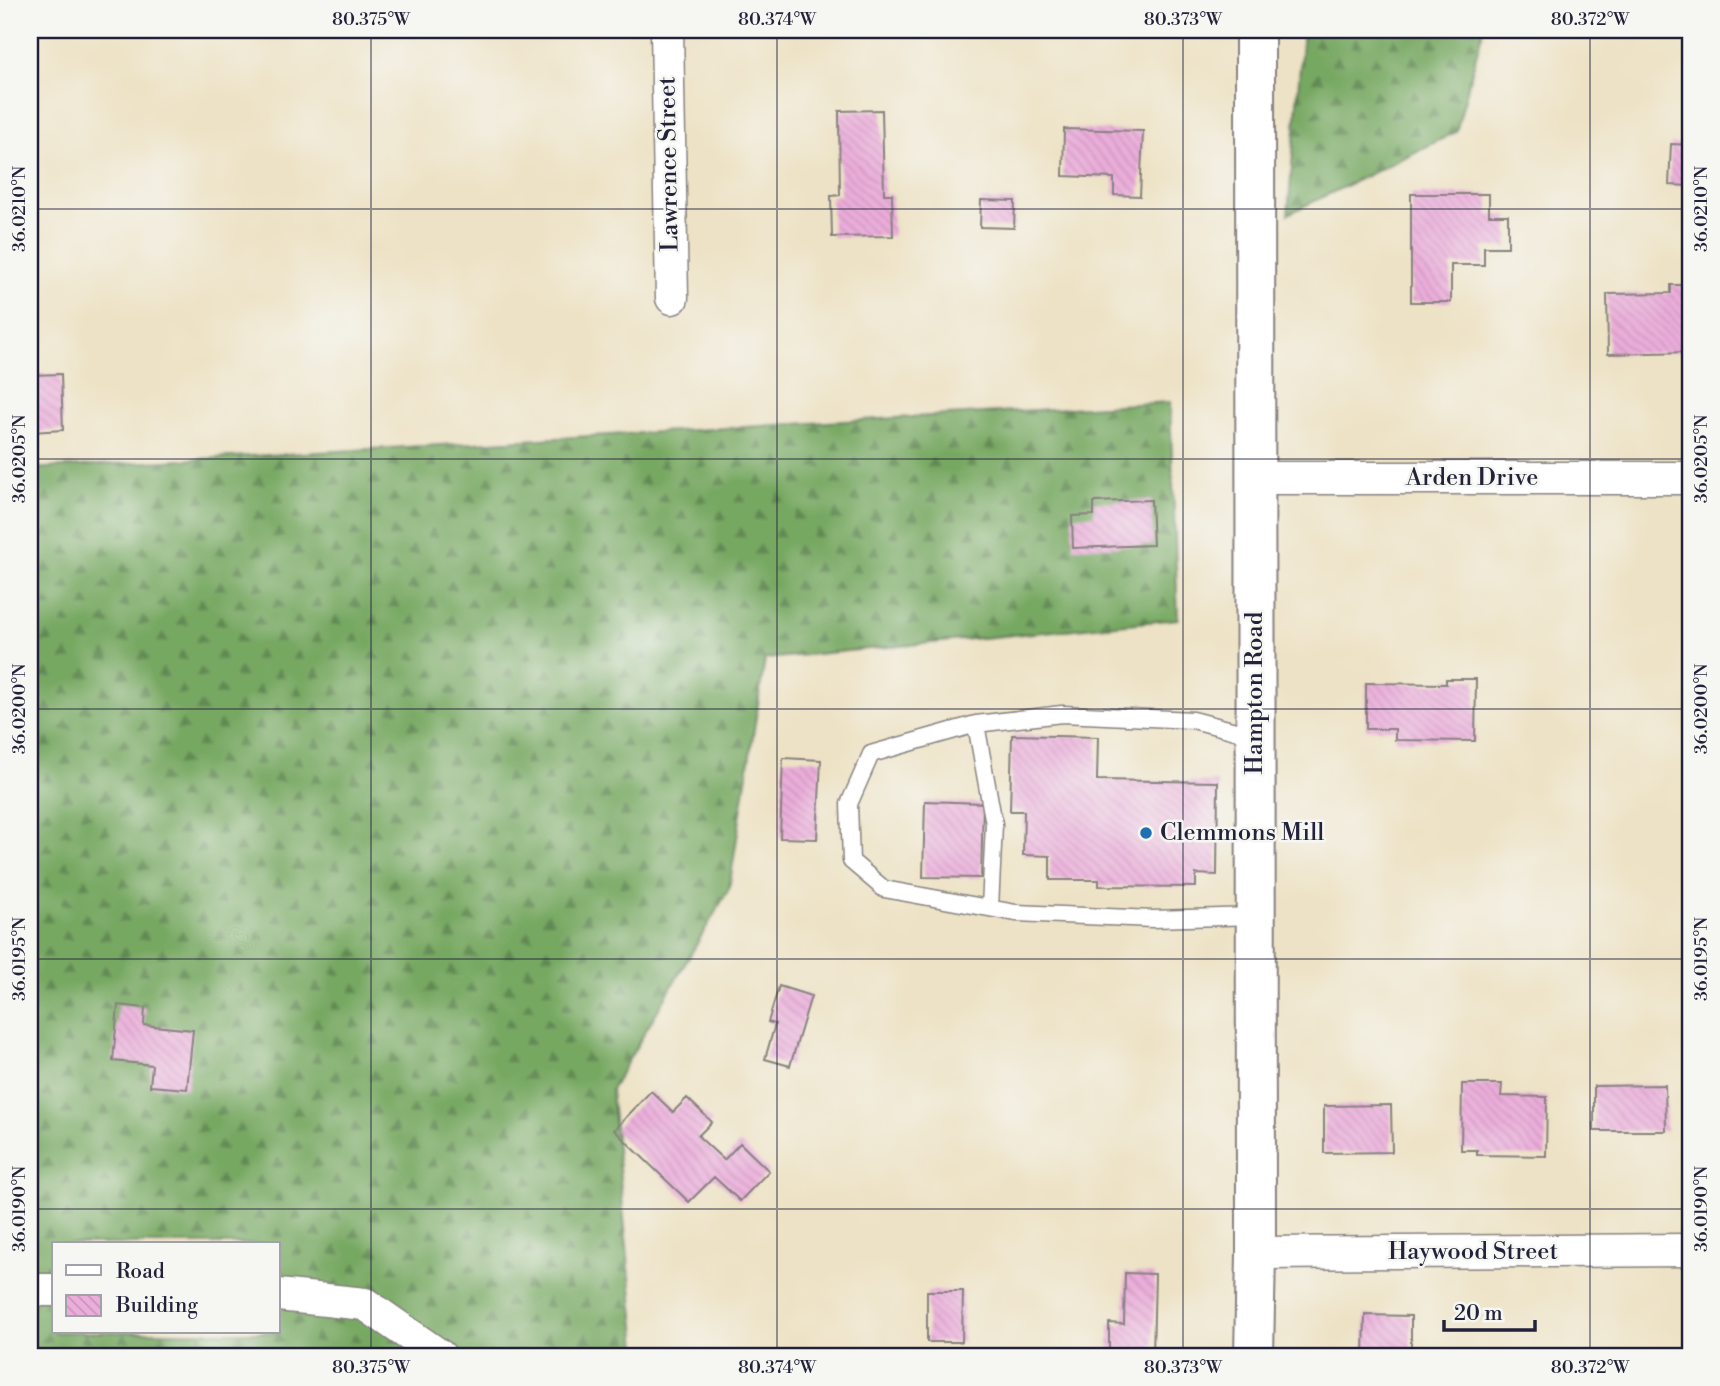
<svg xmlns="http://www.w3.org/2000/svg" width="1720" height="1386" font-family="'Libre Bodoni',serif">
	<defs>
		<pattern id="forest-firs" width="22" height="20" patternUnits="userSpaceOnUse" patternTransform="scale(1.75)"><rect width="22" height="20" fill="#77a862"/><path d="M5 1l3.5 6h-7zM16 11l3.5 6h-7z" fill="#618852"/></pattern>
		<pattern id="building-back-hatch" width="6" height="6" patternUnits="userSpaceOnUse" patternTransform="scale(1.75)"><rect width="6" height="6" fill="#ebadda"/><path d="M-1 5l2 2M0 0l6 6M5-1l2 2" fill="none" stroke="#c995bc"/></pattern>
	</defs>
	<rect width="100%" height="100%" fill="#f6f6f2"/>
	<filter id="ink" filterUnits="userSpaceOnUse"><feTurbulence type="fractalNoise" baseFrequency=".0143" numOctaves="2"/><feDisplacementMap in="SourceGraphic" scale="14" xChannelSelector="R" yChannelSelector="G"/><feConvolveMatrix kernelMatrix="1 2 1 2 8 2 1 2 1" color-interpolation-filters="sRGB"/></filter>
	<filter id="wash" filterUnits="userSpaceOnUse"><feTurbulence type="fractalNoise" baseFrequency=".00686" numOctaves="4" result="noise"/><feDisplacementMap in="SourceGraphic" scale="28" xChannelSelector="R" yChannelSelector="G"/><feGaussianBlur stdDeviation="1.57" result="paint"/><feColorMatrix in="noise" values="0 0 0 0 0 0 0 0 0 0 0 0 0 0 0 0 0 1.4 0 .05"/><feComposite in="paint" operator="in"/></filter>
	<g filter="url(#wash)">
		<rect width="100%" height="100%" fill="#ede2c5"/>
		<!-- forest -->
		<path fill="url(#forest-firs)" stroke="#4c654e" stroke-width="2" fill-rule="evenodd" d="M1303 30H1483L1456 132 1288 214Z
			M1170 402 1178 619 765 659 729 889 611 1090 638 1356H30V469ZM54 1244H278V1332H54Z"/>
		<g id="blocks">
			<!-- building -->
			<path fill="url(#building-back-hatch)" d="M882 110 884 194H892L893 236 832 237 831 196 840 195 839 111Z
				M1064 129 1143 131 1140 196 1114 195V178L1063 176Z
				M1671 144 1690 145V186L1669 185Z
				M1411 194H1489V215H1508V247H1484V265H1451V302H1411Z
				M981 200 1015 201 1014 228 980 227Z
				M1671 285H1690V352L1608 354 1607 294 1671 293Z
				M61 374 63 430 31 432 30 375Z
				M1151 500 1153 545 1073 548 1072 516 1094 515V502Z
				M1446 679H1476L1475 741 1395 740V729H1366V683L1446 684Z
				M1012 735 1098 737 1097 780 1218 782 1217 875 1196 874V887L1099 886V880H1050V856L1023 855 1024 811H1010Z
				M783 758 821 760 817 839 780 838Z
				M925 801 983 803 981 878 923 877Z
				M779 986 811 996 790 1066 765 1059 775 1024 768 1022Z
				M118 1005 145 1008 144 1025 193 1030 187 1089 150 1086 152 1065 113 1061Z
				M1462 1084H1502L1501 1096 1547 1097 1546 1156 1477 1155V1150H1461Z
				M1665 1085 1666 1131H1594V1086Z
				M651 1091 673 1112 687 1098 712 1122 698 1136 724 1160 740 1143 769 1171 740 1201 714 1177 689 1202 614 1130Z
				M1391 1105 1392 1152 1324 1153V1106Z
				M1125 1273 1155 1274 1153 1356H1109V1323L1124 1324Z
				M927 1291H963L962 1342H927Z
				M1365 1315 1411 1316V1356H1364Z
				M1605 1352 1662 1354V1356H1605Z"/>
		</g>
	</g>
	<g filter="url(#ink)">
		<use href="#blocks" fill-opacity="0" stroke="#888280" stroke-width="2"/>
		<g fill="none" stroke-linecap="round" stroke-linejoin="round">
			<defs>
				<path id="lane" d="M976 724 994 824 990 908
					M1255 736 1193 720 1062 714 976 724 871 754 849 804 851 861 884 889 1016 913 1153 919 1255 916"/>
				<path id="street" d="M667 30 672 298
					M1255 478H1690
					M1256 1253 1690 1250
					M30 1290H54
					M278 1295 365 1304 440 1356"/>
				<path id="secondary" d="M1254 1356 1256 1253 1255 30"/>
			</defs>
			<!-- lane casing -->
			<use href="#lane" stroke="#888280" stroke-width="19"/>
			<!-- street casing -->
			<use href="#street" stroke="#888280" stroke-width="35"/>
			<!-- secondary casing -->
			<use href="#secondary" stroke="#888280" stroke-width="42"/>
			<!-- lane -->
			<use href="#lane" stroke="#fff" stroke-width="16"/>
			<!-- street -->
			<use href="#street" stroke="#fff" stroke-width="32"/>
			<!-- secondary -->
			<use href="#secondary" stroke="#fff" stroke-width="38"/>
		</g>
	</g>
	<!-- ticks -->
	<path fill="none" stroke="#22223b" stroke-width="2" stroke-opacity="0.45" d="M371 30V1356M777 30V1356M1183 30V1356M1590 30V1356M30 209H1690M30 459H1690M30 709H1690M30 959H1690M30 1209H1690"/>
	<!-- markers -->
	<circle fill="#1f6fb2" stroke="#f6f6f2" stroke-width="2.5" cx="1146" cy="833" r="7"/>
	<g text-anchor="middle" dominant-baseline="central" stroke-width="5" stroke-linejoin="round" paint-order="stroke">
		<!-- street labels -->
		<g font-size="24" fill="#22223b" stroke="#f6f6f2">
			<text transform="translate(669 164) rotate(-91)">Lawrence Street</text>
			<text x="1472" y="478">Arden Drive</text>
			<text transform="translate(1255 693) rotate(-90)">Hampton Road</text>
			<text x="1473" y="1252">Haywood Street</text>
		</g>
		<!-- poi labels -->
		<g font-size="24" fill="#22223b" stroke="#f6f6f2" text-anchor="start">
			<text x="1160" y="833">Clemmons Mill</text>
		</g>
	</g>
	<!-- margin -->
	<rect width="1720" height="1386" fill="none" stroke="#f6f6f2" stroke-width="77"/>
	<!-- legend -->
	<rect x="52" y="1242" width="228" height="91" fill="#f6f6f2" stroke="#a1a1a9" stroke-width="2"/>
	<rect x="66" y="1265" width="35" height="10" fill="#ffffff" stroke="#a1a1a9" stroke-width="2"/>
	<text x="116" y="1278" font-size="21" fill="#22223b">Road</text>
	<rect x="66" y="1295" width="35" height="21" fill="url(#building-back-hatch)" stroke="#a1a1a9" stroke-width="2"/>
	<text x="116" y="1312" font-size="21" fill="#22223b">Building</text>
	<!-- scale -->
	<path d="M1444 1320v10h91v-10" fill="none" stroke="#22223b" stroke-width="3.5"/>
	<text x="1454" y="1320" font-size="21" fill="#22223b" stroke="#f6f6f2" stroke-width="5" paint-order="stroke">20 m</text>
	<rect x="38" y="38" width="1644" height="1310" fill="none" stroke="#22223b" stroke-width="2.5"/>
	<g font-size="18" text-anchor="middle" fill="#22223b">
		<text x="371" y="25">80.375°W</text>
		<text x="777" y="25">80.374°W</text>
		<text x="1183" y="25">80.373°W</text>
		<text x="1590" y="25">80.372°W</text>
		<text transform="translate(19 209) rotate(-90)" y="6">36.0210°N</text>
		<text transform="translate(1701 209) rotate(-90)" y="6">36.0210°N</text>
		<text transform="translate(19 459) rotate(-90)" y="6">36.0205°N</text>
		<text transform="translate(1701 459) rotate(-90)" y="6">36.0205°N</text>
		<text transform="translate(19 709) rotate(-90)" y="6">36.0200°N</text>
		<text transform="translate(1701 709) rotate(-90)" y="6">36.0200°N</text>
		<text transform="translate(19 959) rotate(-90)" y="6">36.0195°N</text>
		<text transform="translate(1701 959) rotate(-90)" y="6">36.0195°N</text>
		<text transform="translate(19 1209) rotate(-90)" y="6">36.0190°N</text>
		<text transform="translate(1701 1209) rotate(-90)" y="6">36.0190°N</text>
		<text x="371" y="1373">80.375°W</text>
		<text x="777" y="1373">80.374°W</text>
		<text x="1183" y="1373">80.373°W</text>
		<text x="1590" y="1373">80.372°W</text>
	</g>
</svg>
